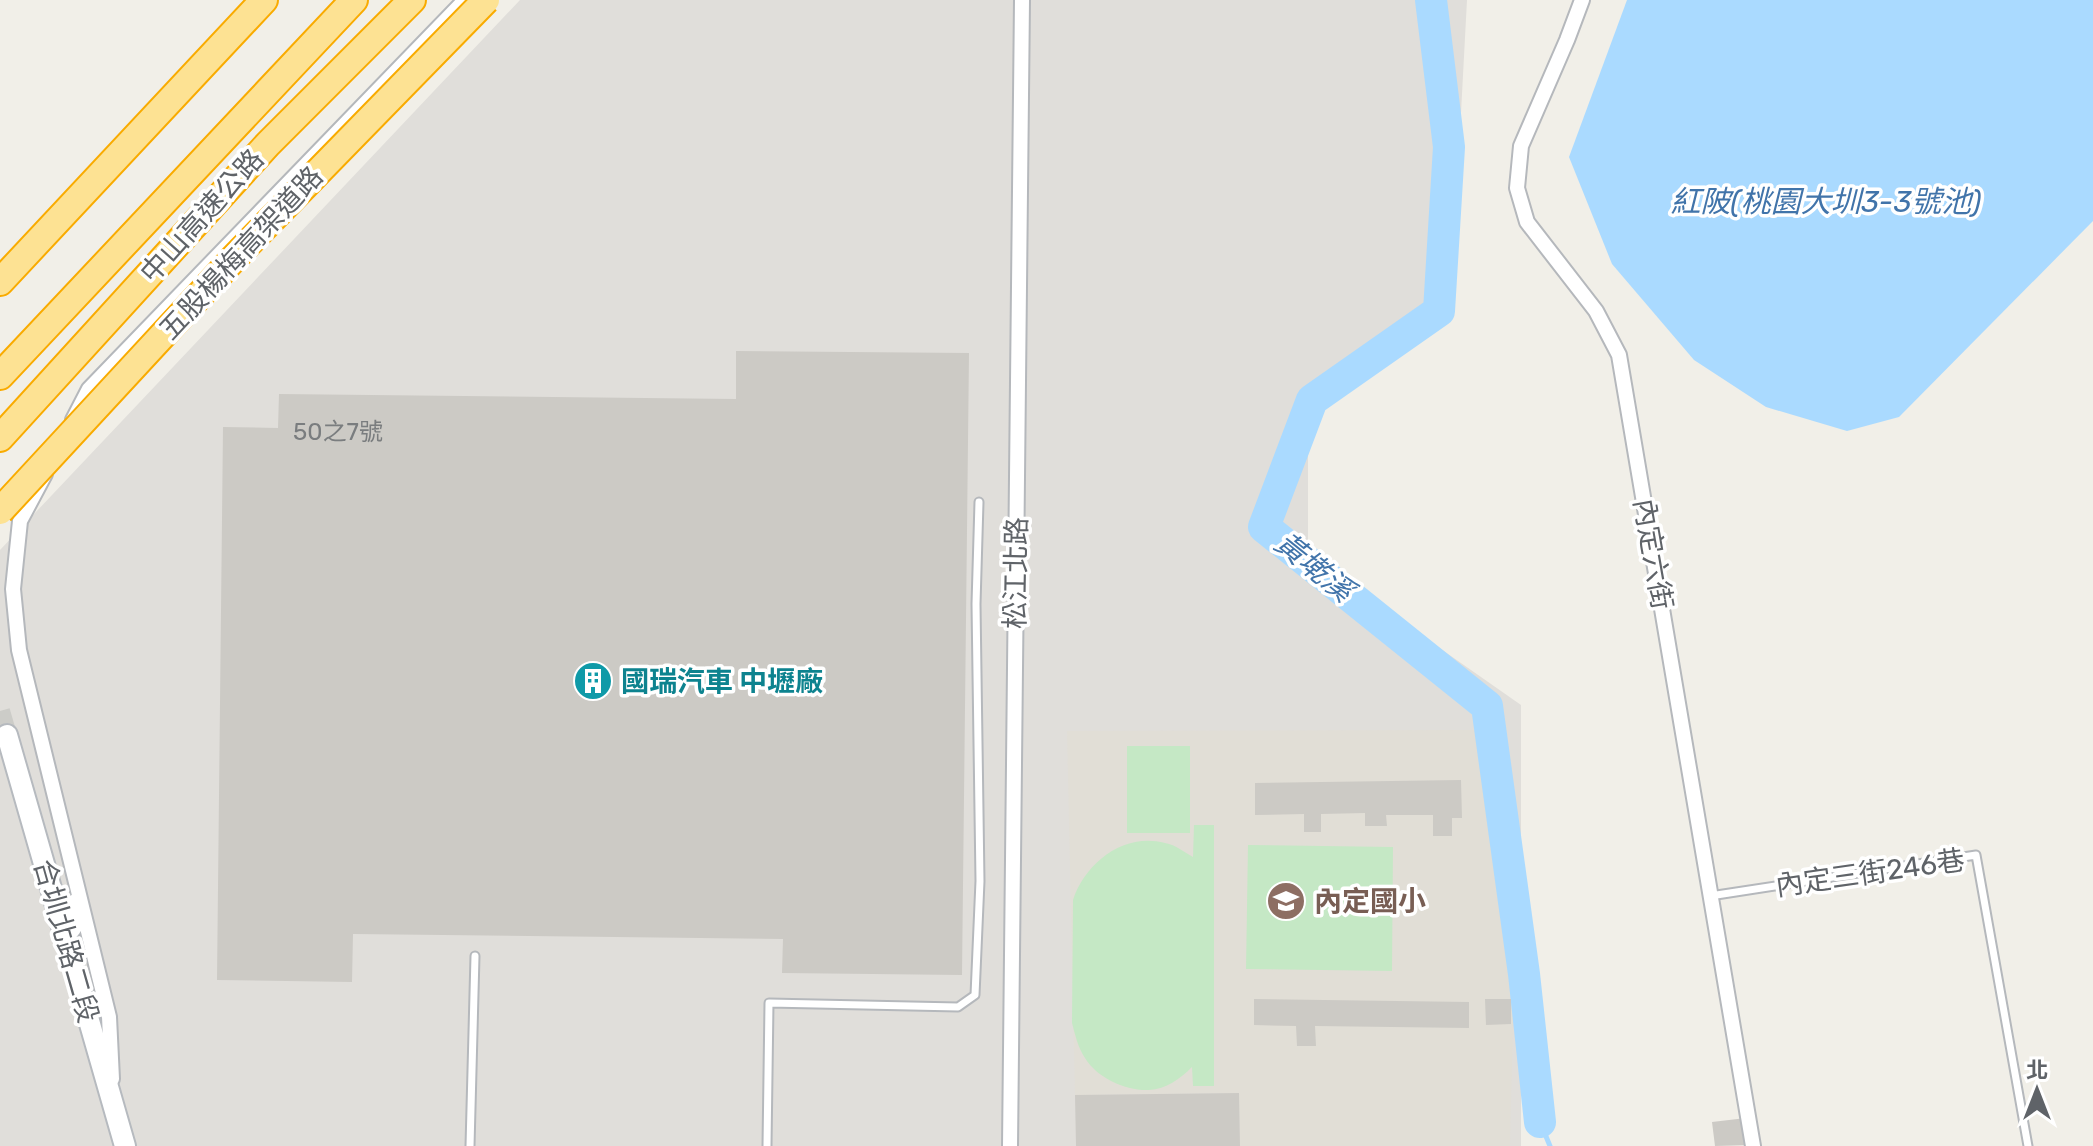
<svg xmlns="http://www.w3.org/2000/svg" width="2093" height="1146" font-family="Rubik,'Noto Sans TC',sans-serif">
	<rect width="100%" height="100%" fill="#f1efe8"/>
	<!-- industrial -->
	<path fill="#e0deda" d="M520 0H1467L1452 282 1308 391V556L1521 705V1146H0V550Z"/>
	<!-- education -->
	<path fill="#e1ded6" d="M1479 730 1513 972V1020L1510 1146H1240L1239 1093 1075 1095 1067 731Z"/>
	<!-- green -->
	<path fill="#c5e8c5" d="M1127 746H1190V833H1127Z
		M1194 825H1214V1086H1193L1192 1067C1180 1079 1166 1089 1149 1090 1126 1091 1097 1078 1085 1058 1078 1048 1075 1034 1072 1023L1073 900C1085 863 1124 832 1165 843 1176 845 1184 852 1193 857Z
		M1248 845 1393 847 1392 971 1246 969Z"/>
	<!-- water -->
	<path fill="#aadaff" d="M1627 0H2093V221L1899 417 1847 431 1766 407 1694 360 1612 264 1569 157Z"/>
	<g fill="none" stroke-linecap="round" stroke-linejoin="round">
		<!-- stream -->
		<path stroke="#aadaff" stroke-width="5" d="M1540 1122 1550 1146"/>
		<!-- river -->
		<path stroke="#aadaff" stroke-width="32" d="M1431 0 1449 147 1439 311 1312 400 1264 527 1487 706 1524 974 1540 1122"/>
	</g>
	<!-- building -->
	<path fill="#cccac5" d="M736 351 969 353 962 975 782 973 783 939 353 934 352 982 217 980 223 427 278 428 279 394 736 399Z
		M1461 780 1462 818H1452V836H1433V815H1386L1387 826H1365V813L1321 814V832H1304V814L1255 815V783Z
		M1254 999 1469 1002V1028L1315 1026 1316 1046H1297L1296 1026 1254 1025Z
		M1485 999H1511V1024L1486 1025Z
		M1239 1093 1240 1146H1076L1075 1095Z
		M1746 1118 1750 1145 1715 1146 1712 1122Z"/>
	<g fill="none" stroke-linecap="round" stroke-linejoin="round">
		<!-- secondary-tunnel -->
		<path stroke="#ccccc8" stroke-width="20" stroke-dasharray="20 10" stroke-linecap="butt" d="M0 711 7 735"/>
		<defs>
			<path id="lane" d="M1710 896 1976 855 2028 1146
				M470 1146 475 956
				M767 1146 769 1003 958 1007 975 995 980 881 976 604 979 502"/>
			<path id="street" d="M1582 0 1567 40 1521 146 1517 188 1527 222 1596 311 1619 355 1753 1146
				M73 420 89 389 465 0
				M45 474 20 521 13 589 19 650 109 1017 112 1079
				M66 939 74 929 75 901
				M1010 1146 1022 0"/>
			<path id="secondary" d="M7 735 125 1146"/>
			<path id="highway" d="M0 282 264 0
				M0 376 354 0
				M0 438 268 144 412 0"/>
		</defs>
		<!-- lane casing -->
		<use href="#lane" stroke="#b5b8bc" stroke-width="11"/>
		<!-- street casing -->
		<use href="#street" stroke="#b5b8bc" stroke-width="18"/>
		<!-- secondary casing -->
		<use href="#secondary" stroke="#b6babf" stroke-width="24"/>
		<!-- highway casing -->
		<use href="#highway" stroke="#f9ab00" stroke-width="30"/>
		<!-- lane -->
		<use href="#lane" stroke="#fff" stroke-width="7"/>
		<!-- street -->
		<use href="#street" stroke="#fff" stroke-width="14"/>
		<!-- secondary -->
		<use href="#secondary" stroke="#fff" stroke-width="20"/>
		<!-- highway -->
		<use href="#highway" stroke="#fde293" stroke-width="26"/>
		<defs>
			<path id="highway-bridge" d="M0 511 235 257 486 0"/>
		</defs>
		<!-- highway-bridge casing -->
		<use href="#highway-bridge" stroke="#f9ab00" stroke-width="30" stroke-linecap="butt"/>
		<!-- highway-bridge -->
		<use href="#highway-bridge" stroke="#fde293" stroke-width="26"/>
	</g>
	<!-- icons -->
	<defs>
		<symbol id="building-disc" viewBox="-11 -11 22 22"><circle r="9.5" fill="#0f9aa8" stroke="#fff"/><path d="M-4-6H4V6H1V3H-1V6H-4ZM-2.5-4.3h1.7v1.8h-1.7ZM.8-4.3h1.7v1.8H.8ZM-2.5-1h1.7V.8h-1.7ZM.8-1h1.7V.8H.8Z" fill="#fff"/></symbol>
		<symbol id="school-disc" viewBox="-11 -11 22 22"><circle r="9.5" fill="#8d6e63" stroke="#fff"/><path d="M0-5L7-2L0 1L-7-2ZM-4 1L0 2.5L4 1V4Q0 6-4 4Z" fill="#fff"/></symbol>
	</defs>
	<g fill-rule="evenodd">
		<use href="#building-disc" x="571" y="659" width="44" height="44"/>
		<use href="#school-disc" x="1264" y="879" width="44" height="44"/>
	</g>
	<g text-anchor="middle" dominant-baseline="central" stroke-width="7" stroke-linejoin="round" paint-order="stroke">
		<!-- number labels -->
		<g font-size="24" fill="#7a7d7f">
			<text x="338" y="432">50之7號</text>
		</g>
		<!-- street labels -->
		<g font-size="28" fill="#5f6368" stroke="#fff">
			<text transform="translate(202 216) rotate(-48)">中山高速公路</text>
			<text transform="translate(241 253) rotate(-47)">五股楊梅高架道路</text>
			<text transform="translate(1653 554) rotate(80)">內定六街</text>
			<text transform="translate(1016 573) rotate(-89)">松江北路</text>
			<text transform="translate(1870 873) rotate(-8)">內定三街246巷</text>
			<text transform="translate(66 941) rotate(74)">合圳北路二段</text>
		</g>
		<!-- culture labels -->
		<g font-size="28" font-weight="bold" fill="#0d838f" stroke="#fff" text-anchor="start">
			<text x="621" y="681">國瑞汽車 中壢廠</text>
		</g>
		<!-- education labels -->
		<g font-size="28" font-weight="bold" fill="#785e54" stroke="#fff" text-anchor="start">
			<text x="1314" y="901">內定國小</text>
		</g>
		<!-- water labels -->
		<g font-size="30" font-style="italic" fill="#4174aa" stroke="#fff">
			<text x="1826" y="202">紅陂(桃園大圳3-3號池)</text>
			<text transform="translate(1314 567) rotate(39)">黃墘溪</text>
		</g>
	</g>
	<!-- north arrow -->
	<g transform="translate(2037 1090)" stroke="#ffffff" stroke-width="6" paint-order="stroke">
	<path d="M0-6L14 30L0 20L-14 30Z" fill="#5f6368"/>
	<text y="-12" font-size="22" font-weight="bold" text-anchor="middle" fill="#5f6368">北</text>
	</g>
</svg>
